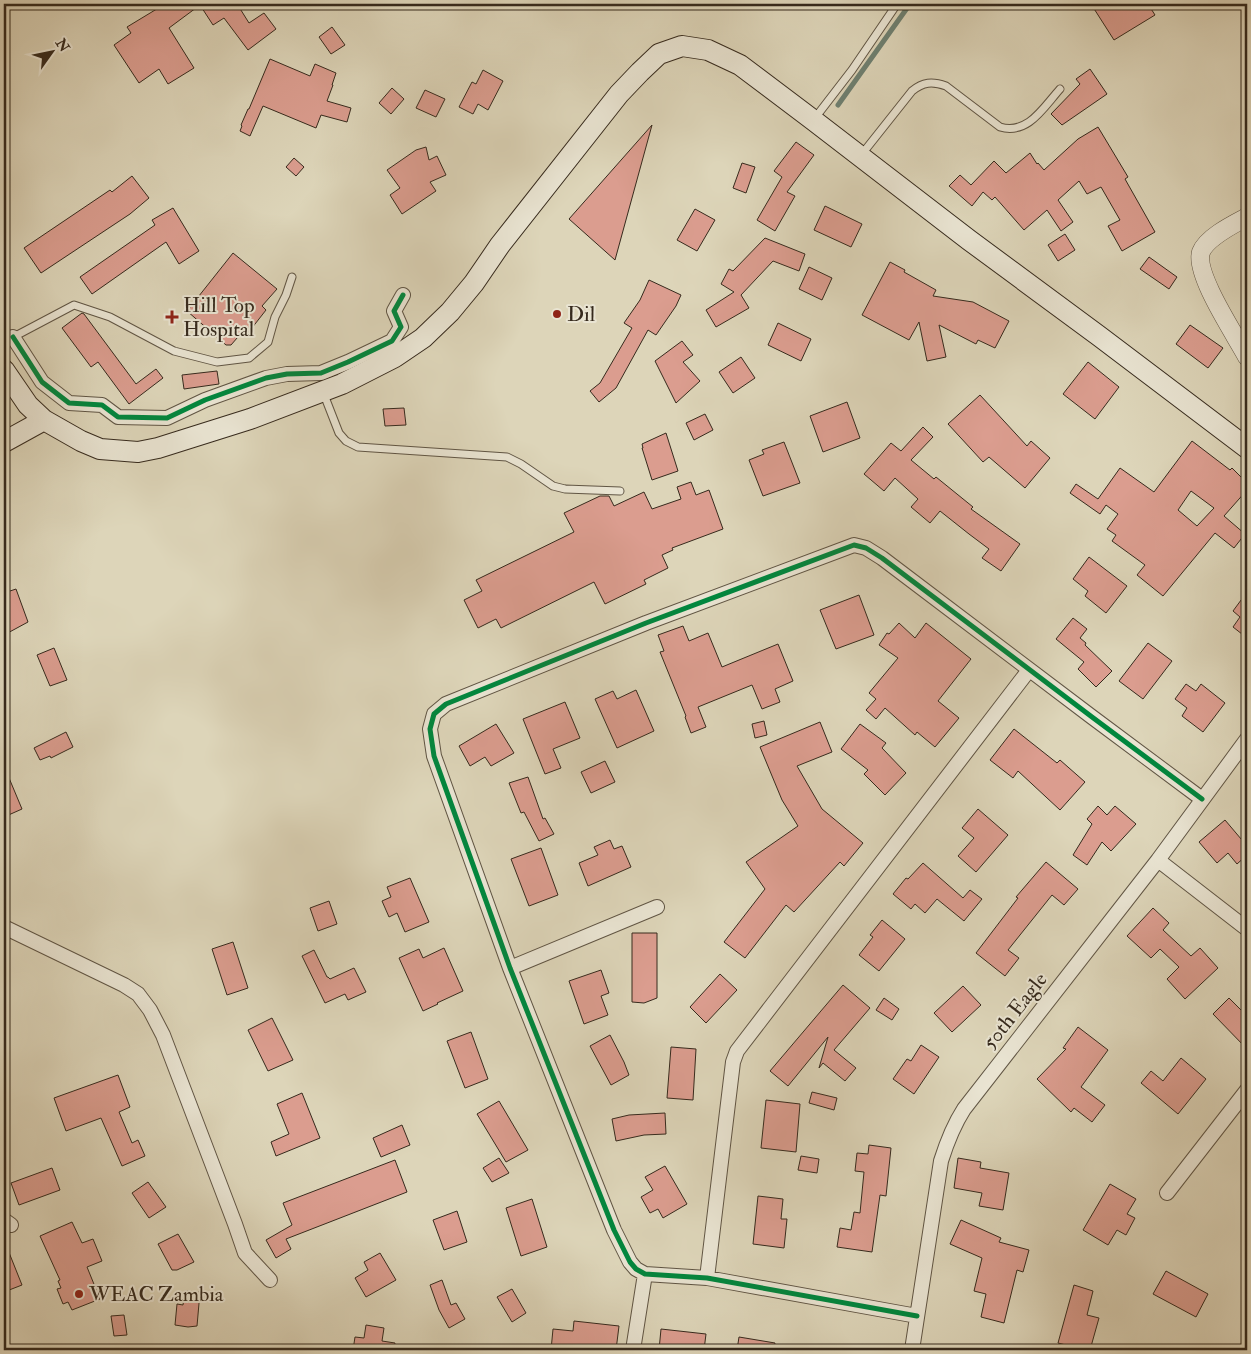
<svg xmlns="http://www.w3.org/2000/svg" width="1251" height="1354" font-family="'IM FELL Double Pica',serif">
	<rect width="100%" height="100%" fill="#ddd5b9"/>
	<filter id="stains"><feTurbulence type="fractalNoise" baseFrequency=".004" numOctaves="4"/><feColorMatrix values="0 0 0 0 .2 0 0 0 0 .09 0 0 0 0 .02 0 0 0 .5 -.17"/></filter>
	<radialGradient id="worn" r=".72"><stop offset=".6" stop-color="#630" stop-opacity="0"/><stop offset="1" stop-color="#630" stop-opacity=".3"/></radialGradient>
	<g fill="none" stroke-linecap="round" stroke-linejoin="round">
		<!-- stream -->
		<path stroke="#6e8071" stroke-width="5" d="M838 105 910 4"/>
	</g>
	<!-- building -->
	<path fill="#db9d8f" stroke="#362a1d" fill-rule="evenodd" d="M165 4H244L239 7 249 23 264 13 276 29 248 50 224 18 213 25 200 5 169 28 194 68 168 84 159 69 139 83 114 45 131 33 127 27Z
		M1091 4H1148L1155 15 1114 40Z
		M332 27 345 45 331 54 319 37Z
		M270 59 310 76 315 64 336 73 332 85H333L327 101 351 108 347 122 321 115 316 128 263 106 250 136 240 131 242 126 241 125 248 109H249Z
		M1090 69 1107 94 1062 125 1051 114 1080 84 1076 79Z
		M483 70 503 81 488 110 478 104 473 114 459 107 472 82 476 84Z
		M392 88 404 99 391 114 379 103Z
		M425 90 445 99 436 117 416 108Z
		M652 125 615 260 569 219Z
		M1098 127 1128 177 1125 179 1155 232 1122 251 1108 226 1120 220 1101 187 1087 194 1079 181 1058 200 1073 222 1061 231 1047 210 1024 230 995 197 992 200 983 192 972 206 949 186 960 175 971 185 994 161 1006 173 1030 153 1037 164 1038 163 1044 170 1078 139Z
		M796 142 814 155 787 192 795 196 775 231 757 220 782 177 774 171Z
		M426 147 429 160 437 156 446 175 430 182 436 191 402 214 390 195 400 188 387 170 416 150Z
		M294 158 304 167 296 176 286 167Z
		M742 163 755 167 746 193 733 188Z
		M132 176 149 198 130 214 41 273 24 248 110 190 112 192Z
		M825 206 862 224 851 247 814 230Z
		M173 208 199 251 179 264 166 242 92 294 80 277 155 225 152 220Z
		M695 209 715 220 697 251 677 240Z
		M1065 234 1075 250 1058 261 1048 245Z
		M765 238 805 254 799 271 773 261 741 295 749 308 716 327 706 310 734 292 721 284 729 269 733 271Z
		M233 253 277 289 262 306 266 310 248 333 244 330 231 345H226L187 311Z
		M1149 257 1177 277 1169 289 1140 269Z
		M890 262 905 270 904 272 936 290 933 296 973 302 1009 321 995 348 978 340 976 344 939 325 946 357 927 361 919 322 909 340 862 315Z
		M809 267 832 278 822 300 799 289Z
		M649 280 681 295 676 306 656 335 648 330 616 388 599 402 590 391 600 383 632 328 624 323 640 300Z
		M82 313 84 314 136 384 156 369 163 378 129 404 98 362 91 367 62 328Z
		M778 323 811 339 801 361 768 345Z
		M1190 325 1223 348 1208 368 1176 344Z
		M682 341 693 355 683 362 700 381 676 403 655 361Z
		M741 357 755 378 733 393 719 372Z
		M1088 362 1119 387 1095 419 1063 394Z
		M217 371 219 384 184 389 182 375Z
		M980 395 1027 446 1031 441 1050 458 1025 488 989 457 983 462 948 424Z
		M847 402 860 438 823 452 810 416Z
		M404 408 406 425 385 426 383 409Z
		M705 414 713 430 694 440 686 423Z
		M923 427 933 437 911 460 934 479 936 477 973 507 971 509 1020 544 1001 571 982 558 989 549 969 534 940 511 930 523 911 507 918 499 895 478 884 491 864 474 891 443 901 451Z
		M666 433 678 471 652 480 642 448H643L642 444Z
		M1192 441 1230 470 1232 468 1247 483V490L1224 516 1245 534 1234 548 1215 533 1163 596 1137 575 1145 565 1112 541 1116 535 1107 529 1118 514 1106 505 1100 514 1070 493 1076 484 1098 499 1120 468 1154 492ZM1191 491 1214 508 1197 526 1178 510Z
		M784 442 800 483 763 496 749 460 764 454 762 450Z
		M691 482 696 495 709 490 723 529 672 548 673 550 662 555 668 568 644 580 646 584 605 604 594 582 501 628 496 619 478 628 464 600 482 591 476 580 574 532 564 513 600 496H609L614 506 644 492 652 509 681 499 677 487Z
		M1089 557 1127 586 1106 613 1085 596 1088 591 1073 579Z
		M16 589 28 622 4 635V593Z
		M1247 592V638L1233 627 1240 617 1233 611Z
		M859 595 874 635 836 649 820 610Z
		M1073 618 1087 629 1080 638 1086 643 1085 645 1112 671 1096 687 1078 669 1084 662 1056 639Z
		M899 623 915 638 926 623 971 659 938 701 959 718 935 747 917 732 915 735 885 708 876 719 866 710 876 699 869 693 898 658 879 645 887 633 889 634Z
		M683 626 689 641 708 633 722 667 778 644 793 681 775 689 780 702 762 709 752 685 698 707 706 727 691 733 685 717 686 716 660 652 664 651 658 635Z
		M1148 643 1172 661 1143 699 1119 681Z
		M54 648 67 680 50 686 37 655Z
		M1186 684 1196 691 1201 684 1225 703 1203 732 1182 716 1187 708 1175 699Z
		M636 690 654 731 617 748 595 699 613 691 617 699Z
		M565 702 580 738 553 749 561 768 545 774 523 719Z
		M764 721 767 735 755 738 752 724Z
		M820 722 832 752 797 766 822 809 863 843 844 866 840 862 794 912 786 905 745 958 724 942 765 889 746 862 798 826 782 800 760 747Z
		M496 724 514 753 491 766 485 757 470 766 459 746Z
		M860 724 886 743 882 748 906 773 885 795 864 774 868 770 841 749Z
		M1014 729 1057 763 1060 760 1085 782 1060 810 1018 771 1013 778 990 760Z
		M66 732 73 747 51 758 50 756 40 760 34 748Z
		M605 761 615 782 591 793 581 772Z
		M4 766 22 809 4 817Z
		M528 777 543 819 545 818 554 834 539 841 524 812 521 813 509 783Z
		M1098 806 1107 815 1115 806 1136 824 1111 851 1102 842 1087 865 1073 855 1092 824 1087 819Z
		M978 809 1008 835 976 872 958 856 974 838 962 828Z
		M1225 820 1247 846V855L1237 864 1228 853 1217 863 1199 842Z
		M610 840 614 849 622 846 631 867 588 886 579 863 598 855 594 847Z
		M541 848 558 895 529 906 511 859Z
		M1046 862 1078 889 1064 905 1052 895 1008 950 1019 958 1005 976 976 953 1018 898 1016 897Z
		M923 863 963 898 970 890 982 899 964 921 937 899 925 913 915 904 911 909 893 894 906 878 908 879Z
		M410 878 429 922 405 932 397 913 389 917 382 901 391 897 387 887Z
		M329 901 337 924 318 931 310 908Z
		M1153 908 1169 923 1163 930 1191 956 1200 948 1218 968 1185 999 1167 979 1179 967 1160 949 1151 958 1127 936Z
		M882 920 905 939 879 971 859 955 873 937 870 935Z
		M632 933H657V998L644 1003 632 1002Z
		M233 942 248 988 227 995 212 949Z
		M444 948 463 991 437 1003 438 1004 423 1011 399 958 419 949 423 958Z
		M314 950 327 977H328L330 979 354 968 366 992 348 1000 345 994 325 1003 302 956Z
		M601 970 609 993 601 996 608 1015 584 1024 569 981Z
		M720 974 737 990 706 1023 690 1007Z
		M843 985 870 1008 834 1050 856 1068 845 1081 823 1063 819 1068 828 1037 788 1086 770 1071Z
		M963 986 981 1005 952 1032 934 1013Z
		M884 998 899 1009 892 1020 876 1010Z
		M1229 998 1247 1016V1049L1213 1014Z
		M272 1018 293 1060 268 1071 248 1030Z
		M1078 1027 1108 1050 1081 1087 1105 1105 1092 1122 1074 1108 1071 1112 1037 1079 1066 1049 1063 1048Z
		M471 1032 488 1079 465 1088 447 1041Z
		M610 1035 624 1062 629 1075 611 1085 590 1046Z
		M921 1045 939 1057 914 1094 893 1079 907 1059 911 1061Z
		M671 1047 696 1049 693 1100 667 1098Z
		M1181 1058 1206 1079 1178 1114 1141 1083 1151 1071 1163 1081Z
		M118 1075 130 1107 119 1112 132 1143 138 1140 145 1156 122 1166 101 1118 66 1131 54 1098Z
		M812 1092 837 1098 834 1110 809 1103Z
		M302 1093 320 1138 276 1156 271 1142 289 1134 277 1104Z
		M766 1100 800 1104 796 1152 761 1148Z
		M499 1101 528 1150 506 1162 477 1114Z
		M665 1113 666 1134 644 1135 616 1141 612 1119 629 1115Z
		M402 1125 410 1145 381 1157 373 1138Z
		M869 1145 891 1148 886 1196 880 1195 872 1252 837 1247 840 1228 851 1230 854 1212 860 1213 864 1172 855 1171 857 1153 868 1154Z
		M801 1156 819 1159 817 1173 798 1170Z
		M499 1158 509 1173 492 1182 483 1168Z
		M958 1158 981 1162 980 1168 1009 1173 1003 1210 979 1206 982 1193 954 1188Z
		M395 1160 407 1192 286 1239 291 1249 276 1258 266 1240 292 1225 283 1203Z
		M665 1166 687 1204 663 1218 658 1209 650 1213 641 1197 653 1190 645 1177Z
		M52 1168 60 1190 19 1205 11 1183Z
		M148 1182 166 1207 149 1218 132 1193Z
		M1110 1184 1136 1199 1127 1214 1135 1218 1126 1235 1117 1230 1108 1245 1083 1230Z
		M758 1196 783 1199 781 1219H787L784 1248 753 1244Z
		M532 1199 547 1247 521 1256 506 1208Z
		M457 1211 467 1242 444 1250 433 1220Z
		M961 1220 1001 1238 999 1242 1029 1250 1023 1272 1017 1270 1004 1323 981 1317 986 1294 974 1291 982 1258 950 1244Z
		M72 1222 82 1243 93 1239 102 1261 87 1267 100 1299 72 1310 68 1302 63 1304 57 1289 61 1288 58 1281 60 1280 40 1236Z
		M178 1234 194 1262 177 1270H172L158 1244Z
		M4 1240 22 1285 4 1292Z
		M380 1253 396 1280 366 1297 355 1278 368 1270 364 1262Z
		M1166 1271 1208 1294 1196 1317 1153 1294Z
		M442 1280 451 1305 456 1303 465 1319 449 1328 439 1310 430 1285Z
		M1074 1285 1093 1291 1087 1315 1099 1318 1090 1350H1086L1058 1343Z
		M512 1289 526 1313 512 1322 497 1297Z
		M185 1291 200 1292 197 1326 188 1327 175 1325 177 1304 183 1305Z
		M124 1315 127 1335 114 1336 111 1316Z
		M574 1321 619 1326 616 1350H593L571 1348V1350H551L553 1329 573 1331Z
		M366 1325 384 1328 382 1341 395 1343 394 1350H353L355 1337 364 1338Z
		M661 1329 706 1334 704 1350H659Z
		M739 1337 775 1343 774 1350H737Z"/>
	<g fill="none" stroke-linecap="round" stroke-linejoin="round">
		<defs>
			<path id="service" d="M815 118 852 70 897 4
				M862 154 912 91C923 82 932 81 946 86L1000 127C1028 135 1043 108 1060 89
				M4 342 74 305 110 317 174 351 217 362 249 358 268 342 275 317 286 295 292 277
				M323 392 339 433 346 441 358 447 507 457 521 464 553 486 565 489 620 491"/>
			<path id="minor" d="M13 337 42 382 69 403 102 405 118 417 167 418 205 400 266 378 287 374 321 373 348 362 392 341 401 327 394 311 403 295
				M1158 860 1247 929
				M4 927 124 985 138 994 150 1010 163 1035 235 1224 245 1253 270 1280
				M510 968 657 907
				M1167 1193 1247 1090
				M4 1220 11 1225
				M707 1278 733 1062 737 1051 1029 670
				M917 1316 707 1278 645 1274 636 1269 630 1262 614 1230 510 968 434 756 430 729 434 714 446 704 646 623 854 545 866 548 882 558 1092 717 1202 799
				M633 1350 645 1274
				M912 1350 941 1161C947 1142 953 1126 964 1109L1158 860 1247 739"/>
			<path id="tertiary" d="M1247 217C1234 224 1207 237 1201 252 1194 274 1236 336 1247 357"/>
			<path id="secondary" d="M4 370 28 405 44 420 81 441 100 449 138 452 158 448 250 419 342 384 395 357 423 338 450 312 474 283 500 245 619 94 640 72 659 54 682 46 708 50 740 65 813 120 969 240 1099 336 1247 448
				M4 442 44 420"/>
		</defs>
		<!-- service casing -->
		<use href="#service" stroke="#605544" stroke-width="9"/>
		<!-- minor casing -->
		<use href="#minor" stroke="#605544" stroke-width="16"/>
		<!-- tertiary casing -->
		<use href="#tertiary" stroke="#605544" stroke-width="19"/>
		<!-- secondary casing -->
		<use href="#secondary" stroke="#362a1d" stroke-width="22"/>
		<!-- service -->
		<use href="#service" stroke="#e9e4d2" stroke-width="7"/>
		<!-- minor -->
		<use href="#minor" stroke="#e9e4d2" stroke-width="14"/>
		<!-- tertiary -->
		<use href="#tertiary" stroke="#e9e4d2" stroke-width="18"/>
		<!-- secondary -->
		<use href="#secondary" stroke="#e9e4d2" stroke-width="20"/>
		<defs>
			<path id="cycleway" d="M13 337 42 382 69 403 102 405 118 417 167 418 205 400 266 378 287 374 321 373 348 362 392 341 401 327 394 311 403 295
				M917 1316 707 1278 645 1274 636 1269 630 1262 614 1230 510 968 434 756 430 729 434 714 446 704 646 623 854 545 866 548 882 558 1092 717 1202 799"/>
		</defs>
		<!-- cycleway casing -->
		<use href="#cycleway" stroke="#e9e4d2" stroke-width="8"/>
		<!-- cycleway -->
		<use href="#cycleway" stroke="#00873e" stroke-width="5"/>
	</g>
	<!-- markers -->
	<g fill="#8f2418" stroke="#e9e4d2" stroke-width="2">
		<circle cx="557" cy="314" r="5"/>
		<path d="M169.5 309.5h5v5h5v5h-5v5h-5v-5h-5v-5h5z"/>
		<circle cx="79" cy="1294" r="5"/>
	</g>
	<g text-anchor="middle" dominant-baseline="central" stroke-width="4" stroke-linejoin="round" paint-order="stroke">
		<!-- poi labels -->
		<g font-size="21" fill="#362a1d" stroke="#e9e4d2" text-anchor="start">
			<text x="183" y="305">Hill Top<tspan x="183" dy="24">Hospital</tspan></text>
			<text x="567" y="314">Dil</text>
			<text x="89" y="1294">WEAC Zambia</text>
		</g>
		<!-- street labels -->
		<g font-size="21" fill="#362a1d" stroke="#e9e4d2">
			<text transform="translate(1015 1011) rotate(-52)">50th Eagle</text>
		</g>
	</g>
	<!-- margin -->
	<rect width="1251" height="1354" fill="none" stroke="#ddd5b9" stroke-width="20"/>
	<rect x="5" y="5" width="1241" height="1344" fill="none" stroke="#362a1d" stroke-width="2.5"/>
	<rect x="10" y="10" width="1231" height="1334" fill="none" stroke="#362a1d"/>
	<!-- north arrow -->
	<g transform="translate(52 52) rotate(57)" stroke="#e9e4d2" stroke-width="4" paint-order="stroke">
	<path d="M0-4L9 19L0 12L-9 19Z" fill="#362a1d"/>
	<text y="-8" font-size="14" font-weight="bold" text-anchor="middle" fill="#362a1d">N</text>
	</g>
	<rect width="100%" height="100%" filter="url(#stains)"/>
	<rect width="100%" height="100%" fill="url(#worn)"/>
</svg>
